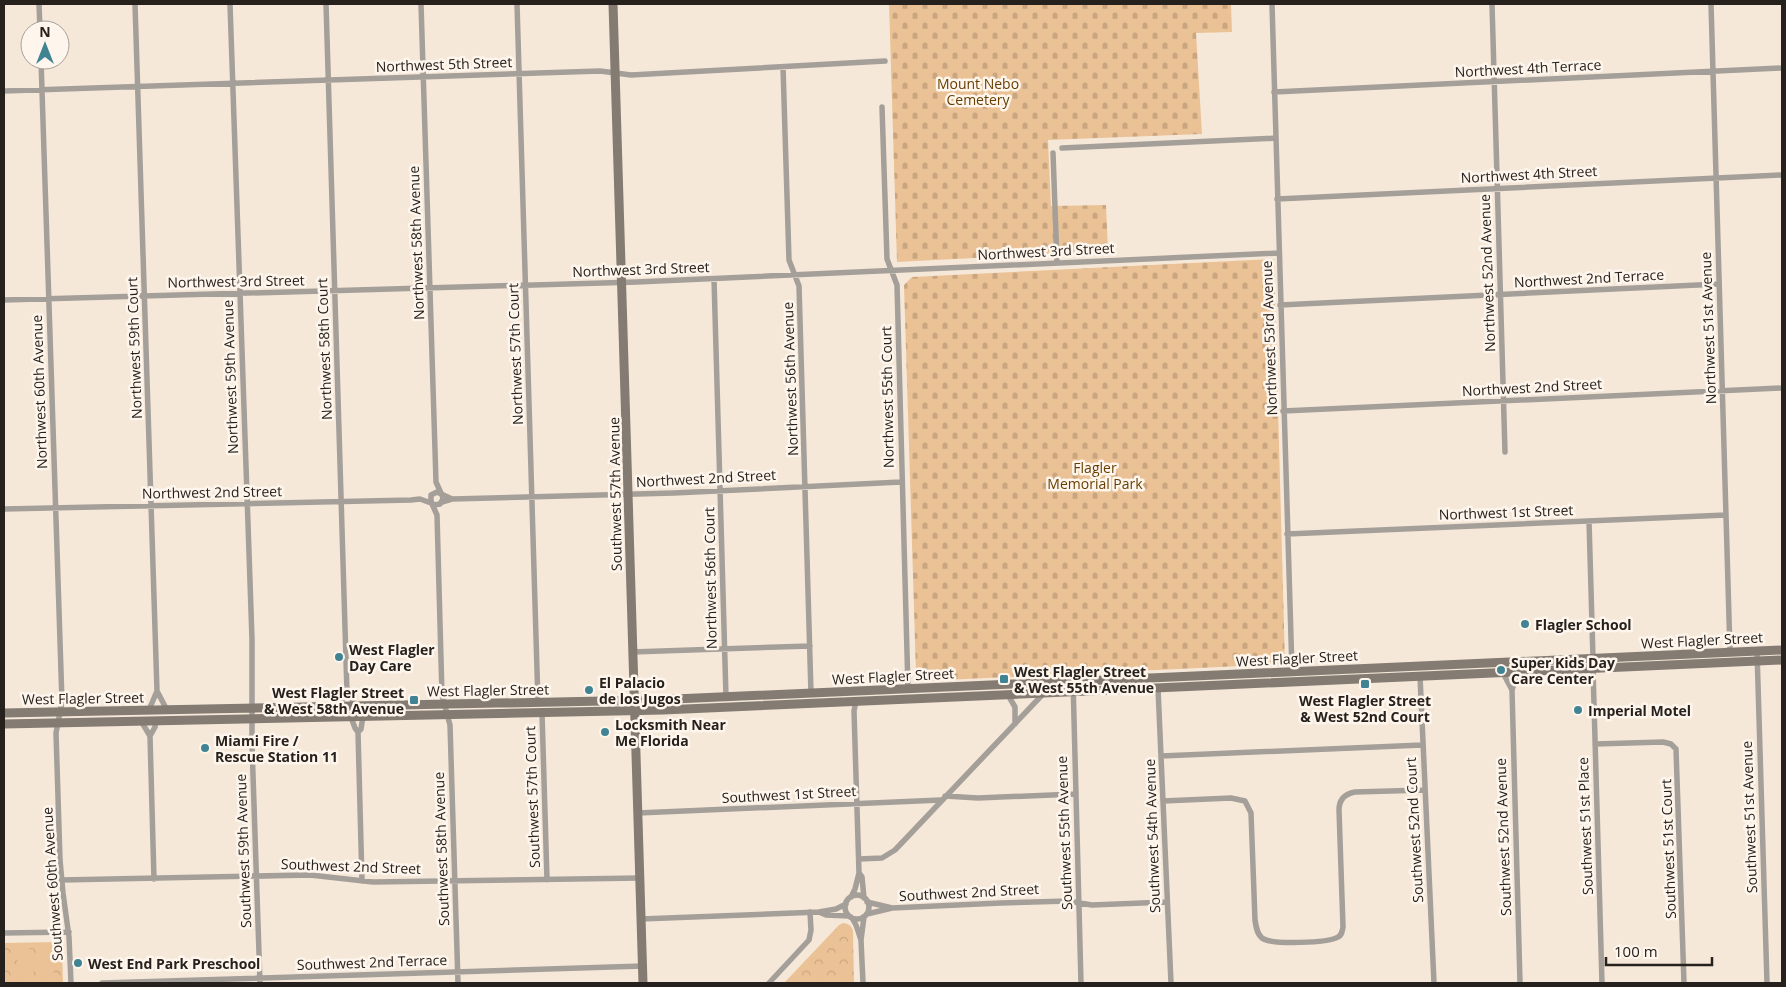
<svg xmlns="http://www.w3.org/2000/svg" width="1786" height="987" font-family="'Open Sans',sans-serif">
	<defs>
		<pattern id="cemetery-stones" width="16" height="16" patternUnits="userSpaceOnUse" patternTransform="scale(1.25)"><rect width="16" height="16" fill="#ebc295"/><path d="M2 7V4a2 2 0 0 1 4 0v3zM10 15v-3a2 2 0 0 1 4 0v3z" fill="#c9a680"/></pattern>
		<pattern id="park-crowns" width="20" height="18" patternUnits="userSpaceOnUse" patternTransform="scale(1.25)"><rect width="20" height="18" fill="#ebc295"/><path d="M2 6a3 3 0 1 1 6 0M12 15a3 3 0 1 1 6 0" fill="none" stroke="#c9a680"/></pattern>
	</defs>
	<rect width="100%" height="100%" fill="#f6e8d9"/>
	<!-- cemetery -->
	<path fill="url(#cemetery-stones)" d="M889 4H1231L1232 32 1196 33 1202 134 1048 140 1051 206 1106 205 1108 251 897 262Z
		M1274 259 1285 664 924 681 916 674 904 285 912 277Z"/>
	<!-- park -->
	<path fill="url(#park-crowns)" d="M843 923C849 924 851 925 853 931L854 983H784L839 925Z
		M55 942 59 944 62 949 63 983H4V943Z"/>
	<!-- pitch -->
	<path fill="#ebc295" d="M53 948 54 979H38L37 949Z
		M33 949 34 980H18L17 950Z"/>
	<g fill="none" stroke-linecap="round" stroke-linejoin="round">
		<!-- minor -->
		<path stroke="#a59f99" stroke-width="5.5" d="M39 4 40 30
			M135 4 157 691 167 710
			M230 4 252 639V745L260 983
			M326 4 347 693 350 695 355 706
			M421 4 436 482 441 493
			M517 4 538 703
			M1272 4 1292 671
			M1492 4 1505 452
			M1711 4 1730 652
			M41 60 62 702 56 733 60 860 63 893 69 937 71 983
			M783 67 789 260 799 286 811 693
			M4 91 600 71 631 75 885 61
			M1274 92 1782 68
			M882 107 887 259 897 285 908 689
			M1062 148 1275 138
			M1053 153 1057 263
			M1277 199 1782 175
			M714 279 726 697
			M4 300 637 282 1279 253
			M1280 305 1719 284
			M1283 411 1782 388
			M442 495 443 499 440 504 434 505 431 502V495L437 492 452 499
			M442 502 452 499 674 493 901 482
			M432 504 437 515 442 695 450 725 458 983
			M4 509 411 500 420 499 431 503
			M1589 521 1593 658
			M1287 534 1726 515
			M1757 651 1767 983
			M632 652 810 646
			M1593 669 1602 983
			M1518 672 1512 690 1520 983
			M1503 673 1512 690
			M1420 676 1434 983
			M1073 681 1081 983
			M1158 688 1171 983
			M1008 695 1015 707V724
			M340 706 344 694 347 693
			M149 710 157 691
			M542 713 547 880
			M351 717 355 728 358 732
			M141 721 150 736 154 879
			M150 736 155 727 156 720
			M1595 744 1663 742 1671 744 1676 749 1684 983
			M1161 756 1422 745
			M945 796 978 798 1076 794
			M1163 801 1231 798 1245 801 1251 813 1255 920C1256 927 1257 934 1262 938 1271 945 1328 943 1338 937 1342 935 1342 932 1343 927L1339 810C1339 800 1344 794 1355 792L1425 790
			M638 813 941 800
			M859 859 882 858 895 850 1044 693
			M859 873 862 877 864 898
			M61 880 310 875 373 882 640 878
			M362 881 358 732 361 729 363 716
			M845 907a12 12 0 1 1 24 0a12 12 0 1 1-24 0Z
			M851 897 855 889 859 873 854 711 856 701
			M867 902 892 908
			M819 912 826 915 849 916
			M867 914 892 908 1001 903 1068 901 1092 905 1167 902
			M852 918 856 925 861 940
			M641 919 819 912 836 909 846 904
			M4 933 69 932
			M102 983 643 966
			M769 983 809 940 811 930 810 912
			M863 983 861 940 864 917"/>
		<!-- secondary -->
		<path stroke="#847b72" stroke-width="9" d="M613 4 643 983
			M4 713 652 700 1782 650
			M4 724 663 710 1782 660"/>
	</g>
	<!-- markers -->
	<g fill="#408493" stroke="#fef6ed" stroke-width="2">
		<circle cx="1525" cy="624" r="5"/>
		<circle cx="339" cy="657" r="5"/>
		<circle cx="1501" cy="670" r="5"/>
		<rect x="999" y="674" width="10" height="10" rx="2.5"/>
		<rect x="1360" y="679" width="10" height="10" rx="2.5"/>
		<circle cx="589" cy="690" r="5"/>
		<rect x="409" y="695" width="10" height="10" rx="2.5"/>
		<circle cx="1578" cy="710" r="5"/>
		<circle cx="605" cy="732" r="5"/>
		<circle cx="205" cy="748" r="5"/>
		<circle cx="78" cy="963" r="5"/>
	</g>
	<g text-anchor="middle" dominant-baseline="central" stroke-width="5" stroke-linejoin="round" paint-order="stroke">
		<!-- street labels -->
		<g font-size="14" fill="#26211c" stroke="#fef6ed">
			<text transform="translate(444 64) rotate(-2)">Northwest 5th Street</text>
			<text transform="translate(1528 68) rotate(-3)">Northwest 4th Terrace</text>
			<text transform="translate(1529 174) rotate(-3)">Northwest 4th Street</text>
			<text transform="translate(416 243) rotate(-92)">Northwest 58th Avenue</text>
			<text transform="translate(1046 251) rotate(-3)">Northwest 3rd Street</text>
			<text transform="translate(641 269) rotate(-2)">Northwest 3rd Street</text>
			<text transform="translate(1487 273) rotate(-92)">Northwest 52nd Avenue</text>
			<text transform="translate(1589 278) rotate(-3)">Northwest 2nd Terrace</text>
			<text transform="translate(236 281) rotate(-1)">Northwest 3rd Street</text>
			<text transform="translate(1708 328) rotate(-92)">Northwest 51st Avenue</text>
			<text transform="translate(1269 338) rotate(-92)">Northwest 53rd Avenue</text>
			<text transform="translate(134 348) rotate(-92)">Northwest 59th Court</text>
			<text transform="translate(324 349) rotate(-92)">Northwest 58th Court</text>
			<text transform="translate(515 354) rotate(-92)">Northwest 57th Court</text>
			<text transform="translate(230 377) rotate(-92)">Northwest 59th Avenue</text>
			<text transform="translate(790 379) rotate(-92)">Northwest 56th Avenue</text>
			<text transform="translate(1532 387) rotate(-3)">Northwest 2nd Street</text>
			<text transform="translate(39 392) rotate(-92)">Northwest 60th Avenue</text>
			<text transform="translate(887 397) rotate(-91)">Northwest 55th Court</text>
			<text transform="translate(706 478) rotate(-3)">Northwest 2nd Street</text>
			<text transform="translate(212 492) rotate(-1)">Northwest 2nd Street</text>
			<text transform="translate(615 494) rotate(-91)">Southwest 57th Avenue</text>
			<text transform="translate(1506 512) rotate(-2)">Northwest 1st Street</text>
			<text transform="translate(710 578) rotate(-91)">Northwest 56th Court</text>
			<text transform="translate(1702 640) rotate(-3)">West Flagler Street</text>
			<text transform="translate(1297 658) rotate(-3)">West Flagler Street</text>
			<text transform="translate(893 676) rotate(-3)">West Flagler Street</text>
			<text transform="translate(488 690) rotate(-1)">West Flagler Street</text>
			<text transform="translate(83 698) rotate(-1)">West Flagler Street</text>
			<text transform="translate(789 794) rotate(-3)">Southwest 1st Street</text>
			<text transform="translate(532 797) rotate(-92)">Southwest 57th Court</text>
			<text transform="translate(1749 817) rotate(-92)">Southwest 51st Avenue</text>
			<text transform="translate(1585 826) rotate(-92)">Southwest 51st Place</text>
			<text transform="translate(1414 830) rotate(-93)">Southwest 52nd Court</text>
			<text transform="translate(1064 833) rotate(-92)">Southwest 55th Avenue</text>
			<text transform="translate(1152 836) rotate(-92)">Southwest 54th Avenue</text>
			<text transform="translate(1503 837) rotate(-92)">Southwest 52nd Avenue</text>
			<text transform="translate(441 849) rotate(-92)">Southwest 58th Avenue</text>
			<text transform="translate(1668 849) rotate(-92)">Southwest 51st Court</text>
			<text transform="translate(243 851) rotate(-92)">Southwest 59th Avenue</text>
			<text transform="translate(351 866) rotate(2)">Southwest 2nd Street</text>
			<text transform="translate(52 884) rotate(-94)">Southwest 60th Avenue</text>
			<text transform="translate(969 892) rotate(-3)">Southwest 2nd Street</text>
			<text transform="translate(372 962) rotate(-2)">Southwest 2nd Terrace</text>
		</g>
		<!-- park labels -->
		<g font-size="14" fill="#663e02" stroke="#fef6ed">
			<text x="978" y="83">Mount Nebo<tspan x="978" dy="16">Cemetery</tspan></text>
			<text x="1095" y="467">Flagler<tspan x="1095" dy="16">Memorial Park</tspan></text>
		</g>
		<!-- poi labels -->
		<g font-size="14" font-weight="bold" fill="#26211c" stroke="#fef6ed" text-anchor="start">
			<text x="1535" y="624">Flagler School</text>
			<text x="349" y="649">West Flagler<tspan x="349" dy="16">Day Care</tspan></text>
			<text x="1511" y="662">Super Kids Day<tspan x="1511" dy="16">Care Center</tspan></text>
			<text x="1014" y="671">West Flagler Street<tspan x="1014" dy="16">&amp; West 55th Avenue</tspan></text>
			<text x="599" y="682">El Palacio<tspan x="599" dy="16">de los Jugos</tspan></text>
			<text x="404" y="692" text-anchor="end">West Flagler Street<tspan x="404" dy="16">&amp; West 58th Avenue</tspan></text>
			<text x="1365" y="700" text-anchor="middle">West Flagler Street<tspan x="1365" dy="16">&amp; West 52nd Court</tspan></text>
			<text x="1588" y="710">Imperial Motel</text>
			<text x="615" y="724">Locksmith Near<tspan x="615" dy="16">Me Florida</tspan></text>
			<text x="215" y="740">Miami Fire /<tspan x="215" dy="16">Rescue Station 11</tspan></text>
			<text x="88" y="963">West End Park Preschool</text>
		</g>
	</g>
	<!-- border -->
	<rect width="1786" height="987" fill="none" stroke="#26211c" stroke-width="10"/>
	<!-- north arrow -->
	<g transform="translate(45 45)"><circle r="24" fill="#fef6ed" stroke="#a8a199"/>
	<path d="M0-4L9 19L0 12L-9 19Z" fill="#408493"/>
	<text y="-8" font-size="14" font-weight="bold" text-anchor="middle" fill="#26211c">N</text>
	</g>
	<!-- scale -->
	<path d="M1606 957v8h106v-8" fill="none" stroke="#26211c" stroke-width="2.5"/>
	<text x="1614" y="957" font-size="15" fill="#26211c" stroke="#fef6ed" stroke-width="4" paint-order="stroke">100 m</text>
</svg>
